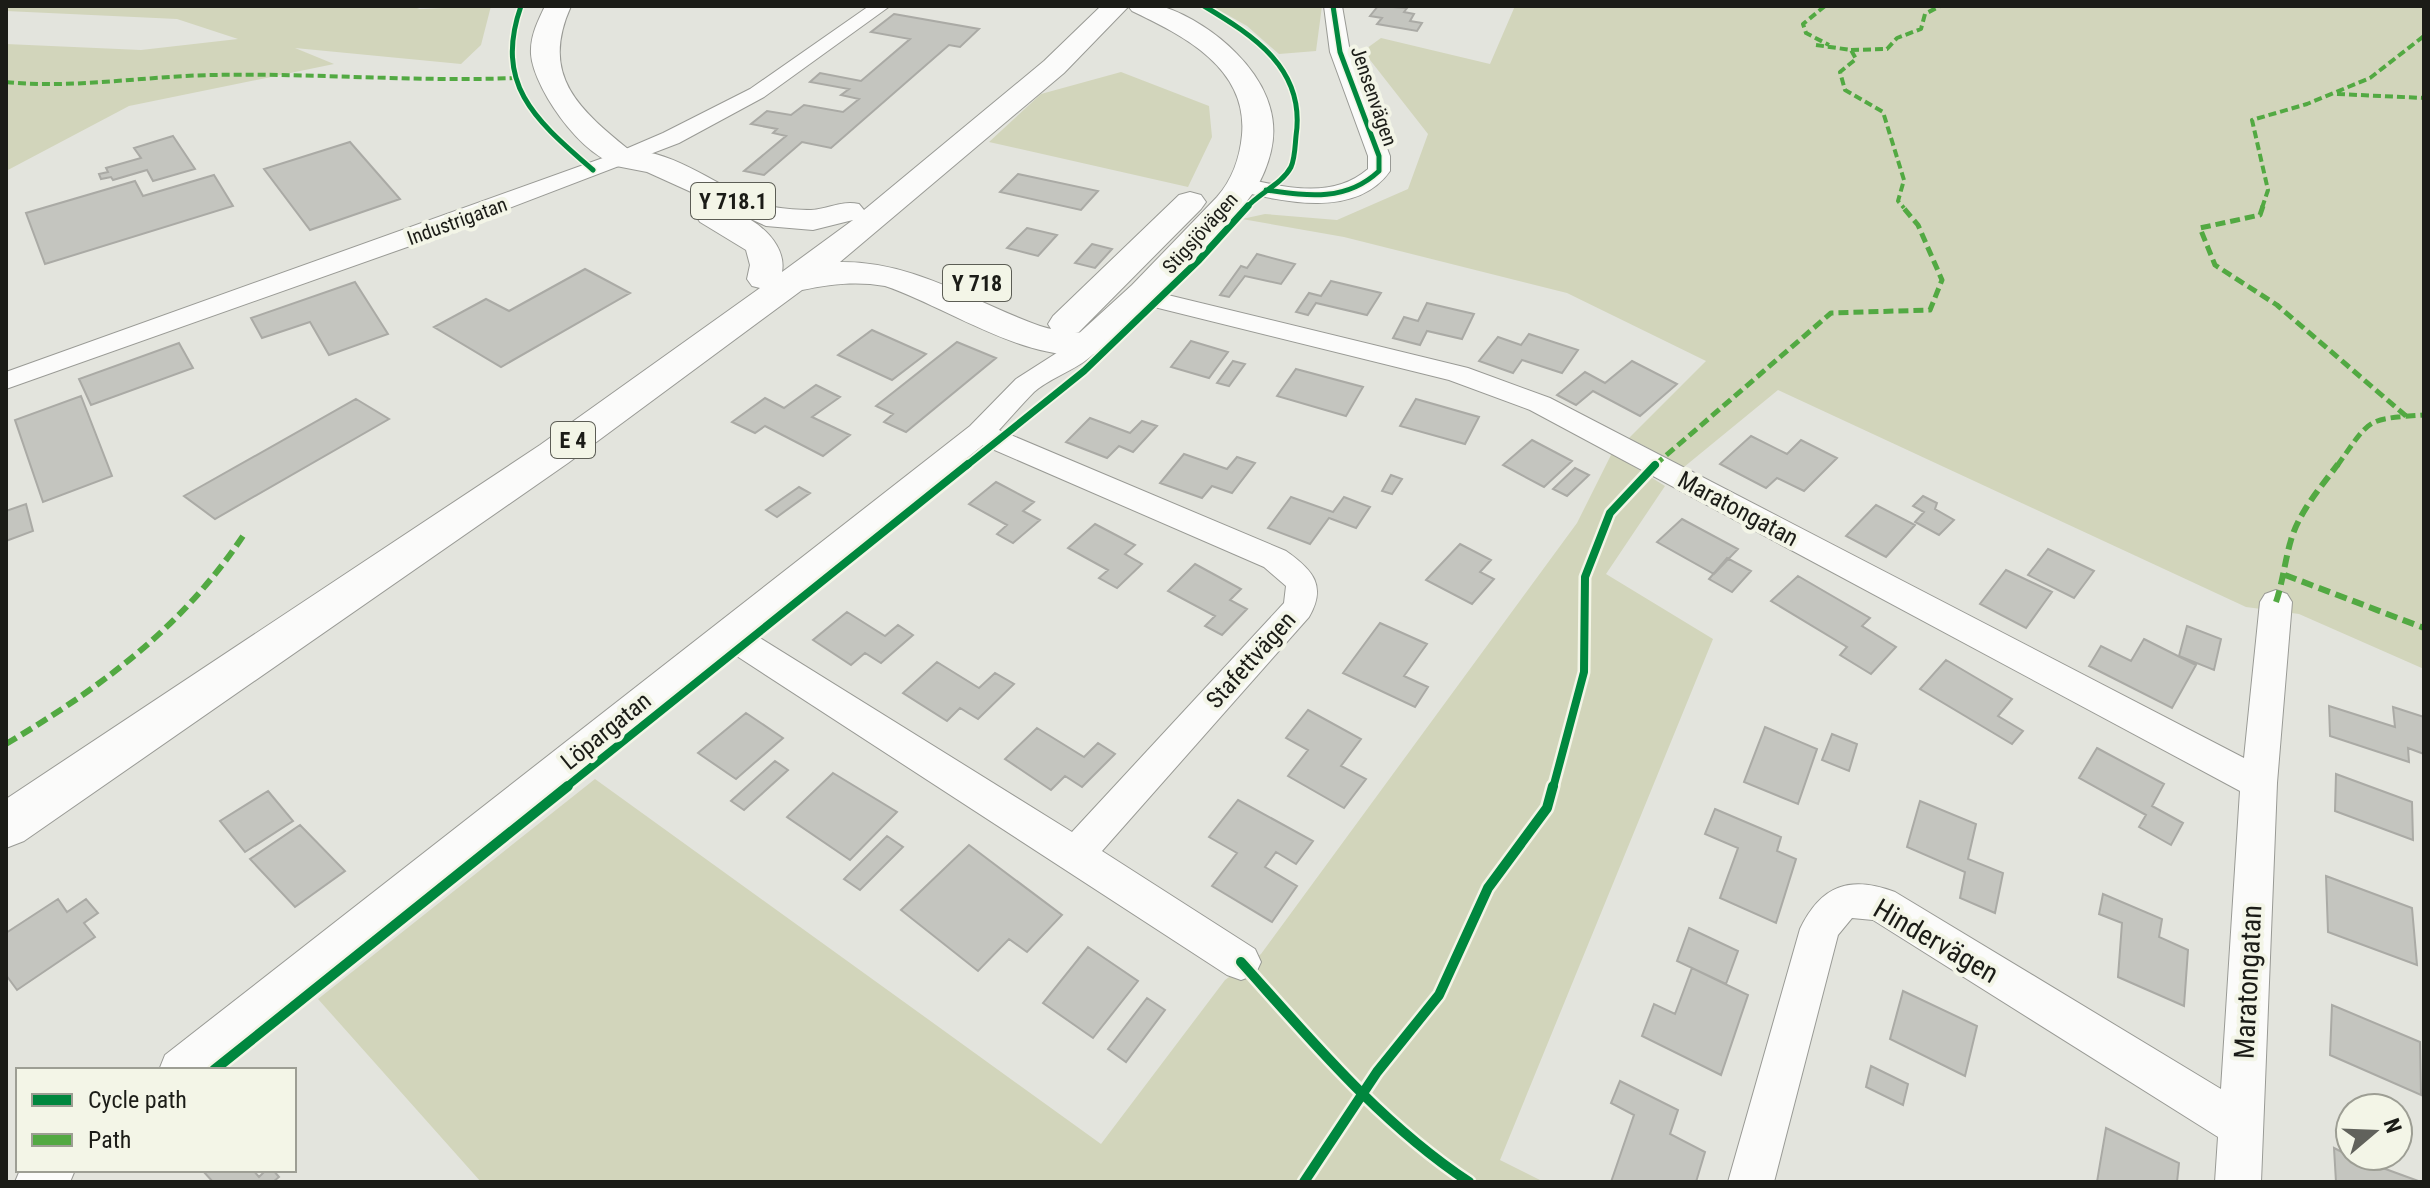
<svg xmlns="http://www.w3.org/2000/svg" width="2430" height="1188" font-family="'Roboto Condensed',sans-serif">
	<rect width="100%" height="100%" fill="#e3e4dd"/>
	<!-- green -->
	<path fill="#d2d5bb" d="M6 6H411L420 9 491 6 481 45 461 64 295 48 334 64 129 106 6 171V44L141 50 238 39 177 19 6 11Z
		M1212 6H1322L1316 51 1279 54 1247 26Z
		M1515 6H2424V669L2299 614 2246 607 1778 390 1684 467 1629 438 1706 361 1567 293 1344 237 1242 219 1265 214 1337 220 1408 189 1428 134 1363 51 1381 38 1490 64Z
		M1121 72 1209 106 1212 137 1188 187 989 142 1041 94Z
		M1612 453 1665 486 1606 574 1713 639 1500 1160 1544 1182H481L318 999 595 779 1101 1144 1225 980 1261 954 1577 523Z"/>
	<!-- building -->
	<path fill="#c4c5bf" stroke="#aaaaa5" stroke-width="2" d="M1378 6 1407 8 1404 12 1414 14 1410 21 1422 23 1417 31 1377 24 1382 18 1370 16Z
		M894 14 979 29 960 47 949 45 831 148 802 142 764 175 744 171 786 136 773 133 777 129 751 124 767 111 791 115 804 105 843 112 859 99 841 95 849 89 810 82 820 73 861 81 910 39 871 32Z
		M173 136 195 169 153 181 147 170 113 180 111 177 101 179 99 174 108 172 106 168 141 158 134 148Z
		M350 142 400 199 310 230 264 169Z
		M1018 174 1098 191 1081 210 1000 192Z
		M214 175 233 206 45 264 26 213 135 181 143 196Z
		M1027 228 1057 235 1038 256 1007 248Z
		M1092 244 1112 249 1095 268 1075 263Z
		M1257 254 1295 264 1281 284 1245 276 1229 297 1220 295 1241 266 1247 268Z
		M585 269 630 293 501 367 434 327 486 299 509 311Z
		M1331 281 1381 293 1367 315 1316 303 1308 315 1296 312 1309 293 1321 296Z
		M355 282 388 334 329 355 310 322 262 338 251 318Z
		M1427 303 1474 314 1462 339 1427 331 1420 345 1393 338 1404 317 1418 321Z
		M872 330 926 354 892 380 838 355Z
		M1529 334 1578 350 1562 373 1522 360 1513 373 1479 361 1498 337 1521 345Z
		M1191 341 1228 352 1209 378 1171 367Z
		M957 342 996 358 906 432 884 422 893 414 876 406Z
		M179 343 193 368 91 405 79 379Z
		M1233 361 1245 364 1229 386 1217 383Z
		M1632 361 1677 384 1640 416 1593 391 1576 405 1557 395 1585 372 1605 383Z
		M1296 369 1363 387 1346 416 1277 396Z
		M816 385 840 397 812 417 850 435 823 456 765 426 755 433 732 422 765 398 784 408Z
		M81 396 112 476 43 502 15 420Z
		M356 399 389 419 215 519 184 496Z
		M1416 399 1479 417 1465 444 1400 426Z
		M1090 418 1130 433 1142 421 1157 426 1133 452 1119 446 1107 458 1066 442Z
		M1751 436 1787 454 1801 440 1837 458 1804 491 1777 478 1766 488 1720 464Z
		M1532 440 1572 461 1544 487 1503 465Z
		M1184 454 1227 469 1237 457 1255 463 1232 493 1212 486 1202 498 1160 483Z
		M1575 468 1589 475 1567 496 1553 489Z
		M1391 475 1402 479 1392 494 1382 491Z
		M996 482 1034 502 1023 511 1040 520 1013 543 997 534 1007 525 969 504Z
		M799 487 810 493 777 517 766 510Z
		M1923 496 1937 503 1935 509 1954 520 1939 535 1915 522 1924 512 1913 506Z
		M1291 497 1333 512 1344 497 1370 507 1356 528 1329 518 1310 544 1268 528Z
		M26 504 33 531 6 541V511Z
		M1876 505 1915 525 1886 557 1846 536Z
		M1682 519 1738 549 1714 574 1657 542Z
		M1095 524 1135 545 1125 554 1142 564 1117 588 1099 578 1108 570 1068 548Z
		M1460 544 1491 560 1480 572 1494 579 1472 604 1426 580Z
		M2048 549 2094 571 2074 598 2028 575Z
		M1727 558 1751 571 1732 592 1709 579Z
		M1195 564 1241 589 1230 600 1247 609 1222 635 1205 626 1215 616 1168 591Z
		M2006 570 2052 592 2026 628 1980 604Z
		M1798 576 1870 618 1862 626 1896 647 1871 674 1840 655 1847 647 1771 601Z
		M847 612 885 636 898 625 913 635 881 663 865 653 851 665 813 640Z
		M1380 623 1427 644 1404 676 1428 687 1415 707 1343 673Z
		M2187 626 2221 639 2214 670 2179 656Z
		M2144 639 2196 665 2172 708 2089 666 2101 646 2131 661Z
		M1946 660 2012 699 1998 716 2023 731 2012 744 1920 689Z
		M937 662 979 688 995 673 1014 684 978 719 960 708 947 721 903 693Z
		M2329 706 2395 727 2393 707 2424 717V754L2408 748 2409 762 2330 736Z
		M1308 710 1361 739 1341 766 1366 779 1344 808 1288 776 1308 750 1286 738Z
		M746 713 783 738 736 779 698 753Z
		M1765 727 1817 749 1798 804 1744 782Z
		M1037 728 1084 757 1098 743 1115 754 1082 787 1065 776 1051 790 1005 759Z
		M1832 734 1857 744 1849 771 1822 760Z
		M2097 748 2164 784 2152 806 2183 823 2171 845 2139 827 2146 815 2079 778Z
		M775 761 788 770 744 810 731 801Z
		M833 773 897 812 850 860 787 817Z
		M2336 774 2412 802 2413 840 2335 811Z
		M268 791 293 821 245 852 220 821Z
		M1238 800 1313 841 1296 864 1276 852 1265 867 1297 886 1272 922 1212 886 1237 853 1209 837Z
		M1920 801 1976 824 1968 859 2003 873 1995 913 1960 898 1965 872 1907 847Z
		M1715 809 1781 837 1777 851 1796 859 1776 923 1720 898 1738 848 1705 834Z
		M300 825 345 871 295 907 250 859Z
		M887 836 903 847 860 890 844 879Z
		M969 845 1062 915 1027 952 1009 939 978 971 901 910Z
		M2326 876 2412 908 2417 965 2328 932Z
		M2103 894 2162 919 2159 937 2188 950 2184 1006 2118 977 2122 923 2099 914Z
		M58 899 67 912 86 899 98 913 84 923 95 937 17 990 6 975V933Z
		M1689 928 1738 951 1726 984 1677 961Z
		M1088 947 1138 981 1093 1038 1043 1003Z
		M1692 968 1748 995 1721 1075 1642 1036 1654 1004 1675 1014Z
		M1903 991 1977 1026 1965 1076 1890 1039Z
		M1147 998 1165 1010 1126 1062 1108 1049Z
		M2332 1005 2420 1042 2421 1095 2330 1055Z
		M1871 1066 1908 1084 1903 1105 1866 1087Z
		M1620 1081 1678 1110 1670 1134 1705 1152 1696 1182H1611L1634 1115 1611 1103Z
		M2106 1128 2179 1163 2177 1182H2097Z
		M2334 1148 2350 1156 2421 1182H2336Z
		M202 1170H253L259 1177 266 1170H273L279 1177 273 1182H213Z"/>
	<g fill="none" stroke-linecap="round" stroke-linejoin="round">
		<defs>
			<path id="street" d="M869 6H890L764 97 679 143 410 246 6 389V372L614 154 663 133 750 89Z
				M1324 6H1342L1350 52 1390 156V171C1356 219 1283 202 1235 190L1232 185 1235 180 1243 178C1285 187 1332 200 1368 169V156L1330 52Z
				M1143 289 1468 368 1550 398 2244 758 2260 602 2265 594 2276 590 2287 594 2292 602 2277 783 2261 1182H2215L2218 1137 1873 920 1852 918 1838 935 1774 1182H1728L1800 929C1821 885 1850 875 1895 892L2221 1089 2240 791 1530 410 1449 380 1134 302 1130 297 1134 292Z
				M1089 336 1098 338 1102 344C1086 368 1055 374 1034 392 1022 404 1010 418 999 430L1286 551C1313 570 1327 586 1309 617L1102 851 1255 949 1261 962 1255 975 1241 980 1227 975 729 651 213 1070H159L165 1055 970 426 1016 379 1080 338ZM983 445 1264 567 1286 586 1284 603 1072 832 752 633Z
				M20 1170H75L70 1182H15Z"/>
			<path id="secondary" d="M545 6H571C539 77 580 110 633 153L637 159 633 165C593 175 533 90 531 54 530 36 538 21 545 6Z
				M1128 6C1139 6 1154 4 1164 7 1189 15 1218 34 1236 53 1262 79 1280 113 1271 151 1268 164 1262 179 1255 190 1238 216 1124 342 1100 352 1091 356 1085 354 1076 352L1071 344 1076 336 1132 285 1217 197C1232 180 1240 157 1242 135 1248 68 1184 36 1132 11Z
				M1190 192 1201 195 1206 202 1201 209 1079 332 1066 335 1053 332 1048 324 1053 316 1179 195Z"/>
			<path id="highway" d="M1101 6H1129L1064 73 840 262C914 261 973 302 1040 326 1060 333 1082 331 1102 336L1107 344 1102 352C1034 369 948 307 885 286 856 281 832 284 802 290L568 463 24 841 6 848V799L540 445 760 288 752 286 747 279 750 265 746 250 700 222 695 215 700 208C732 200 789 235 782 272L853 220 813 230 766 226 647 172 611 165 607 159 611 153C668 138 722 195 774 207 785 209 800 210 811 210 828 209 842 200 859 204L864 210 1044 61Z"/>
		</defs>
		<!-- street casing -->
		<use href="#street" stroke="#999a95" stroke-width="2"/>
		<!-- secondary casing -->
		<use href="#secondary" stroke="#999a95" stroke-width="2"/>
		<!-- highway casing -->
		<use href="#highway" stroke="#999a95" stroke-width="2"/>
		<!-- street -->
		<use href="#street" fill="#fbfbfa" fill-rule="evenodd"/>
		<!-- secondary -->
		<use href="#secondary" fill="#fbfbfa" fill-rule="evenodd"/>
		<!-- highway -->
		<use href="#highway" fill="#fbfbfa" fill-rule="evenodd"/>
		<!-- quiet-far2 -->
		<path stroke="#52a942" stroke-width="4" stroke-dasharray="8 4" stroke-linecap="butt" d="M1825 6 1803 24 1806 33 1829 45
			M1816 45 1851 50 1856 59 1840 72 1845 90 1883 112 1904 180 1898 201 1904 208
			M1851 50 1887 49 1897 38 1921 29 1925 14 1940 6
			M6 82C76 89 144 76 214 75 315 73 415 82 515 78
			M2337 94 2424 98
			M2262 208 2268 190 2252 120 2307 104 2370 78 2424 36"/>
		<!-- quiet-far1 -->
		<path stroke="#52a942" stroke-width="5" stroke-dasharray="10 5" stroke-linecap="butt" d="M2263 206 2260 215 2200 228 2215 265 2277 305 2406 416
			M1655 465 1831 313 1930 310 1942 280 1918 225 1902 206
			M2337 466C2371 418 2365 419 2424 415"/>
		<!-- quiet -->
		<path stroke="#52a942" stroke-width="6" stroke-dasharray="12 6" stroke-linecap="butt" d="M2285 575 2424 628
			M2276 602C2283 581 2285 560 2291 540 2299 512 2321 487 2338 464
			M6 744C103 686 182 628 245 533"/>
		<defs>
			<path id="cycleway-far3" d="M521 6C493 86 537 121 593 170
				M1204 6C1254 36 1306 69 1296 136 1295 146 1295 158 1291 167 1282 184 1259 193 1246 208
				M1266 190C1308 196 1346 202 1379 171V156L1340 52 1333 6"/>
			<path id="cycleway-far2" d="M966 466 1084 371 1199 260 1248 206"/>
			<path id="cycleway-far1" d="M565 788 968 464
				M1553 788 1584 672 1585 577 1610 513 1655 465"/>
			<path id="cycleway" d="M1241 962C1312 1041 1380 1123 1469 1182
				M214 1070 568 786
				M1304 1182 1377 1072 1439 995 1488 888 1547 808 1553 786"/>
		</defs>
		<!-- cycleway-far3 casing -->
		<use href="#cycleway-far3" stroke="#f3f5e7" stroke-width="8"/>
		<!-- cycleway-far2 casing -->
		<use href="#cycleway-far2" stroke="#f3f5e7" stroke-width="11"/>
		<!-- cycleway-far1 casing -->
		<use href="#cycleway-far1" stroke="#f3f5e7" stroke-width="13"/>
		<!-- cycleway casing -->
		<use href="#cycleway" stroke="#f3f5e7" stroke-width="15"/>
		<!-- cycleway-far3 -->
		<use href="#cycleway-far3" stroke="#00873e" stroke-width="5"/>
		<!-- cycleway-far2 -->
		<use href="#cycleway-far2" stroke="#00873e" stroke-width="7"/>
		<!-- cycleway-far1 -->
		<use href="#cycleway-far1" stroke="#00873e" stroke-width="8"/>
		<!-- cycleway -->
		<use href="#cycleway" stroke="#00873e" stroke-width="10"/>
	</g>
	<g text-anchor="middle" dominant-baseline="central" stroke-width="8" stroke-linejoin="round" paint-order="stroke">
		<!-- far-street labels -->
		<g font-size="20" fill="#1b1c17" stroke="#f3f5e7">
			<text transform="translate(1374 96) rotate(71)">Jensenvägen</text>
			<text transform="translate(457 221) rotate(-20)">Industrigatan</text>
			<text transform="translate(1200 233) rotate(-48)">Stigsjövägen</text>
		</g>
		<!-- shield labels -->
		<g fill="#f3f5e7" stroke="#5c5d55" stroke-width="2">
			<rect x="691" y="183" width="84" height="36" rx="6"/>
			<rect x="943" y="265" width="68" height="36" rx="6"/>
			<rect x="551" y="422" width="44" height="36" rx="6"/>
		</g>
		<g font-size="22" font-weight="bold" fill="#1b1c17">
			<text x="733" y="201">Y 718.1</text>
			<text x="977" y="283">Y 718</text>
			<text x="573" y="440">E 4</text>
		</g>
		<!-- street labels -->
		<g font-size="24" fill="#1b1c17" stroke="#f3f5e7">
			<text transform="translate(1738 509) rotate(28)">Maratongatan</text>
			<text transform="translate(1251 660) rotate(-48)">Stafettvägen</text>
			<text transform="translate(606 731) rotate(-39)">Löpargatan</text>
		</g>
		<!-- near-street labels -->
		<g font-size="28" fill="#1b1c17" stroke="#f3f5e7">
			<text transform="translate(1936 941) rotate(30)">Hindervägen</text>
			<text transform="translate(2248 982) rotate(-87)">Maratongatan</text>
		</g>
	</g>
	<!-- border -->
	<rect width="2430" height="1188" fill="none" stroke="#1b1c17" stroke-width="16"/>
	<!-- legend -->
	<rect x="16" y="1068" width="280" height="104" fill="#f3f5e7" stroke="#9d9e94" stroke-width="2"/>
	<rect x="32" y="1094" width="40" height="12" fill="#00873e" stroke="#9d9e94" stroke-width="2"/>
	<text x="88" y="1108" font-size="24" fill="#1b1c17">Cycle path</text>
	<rect x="32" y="1134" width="40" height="12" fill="#52a942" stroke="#9d9e94" stroke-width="2"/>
	<text x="88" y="1148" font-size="24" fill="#1b1c17">Path</text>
	<!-- north arrow -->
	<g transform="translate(2374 1132) rotate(71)"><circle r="38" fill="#f3f5e7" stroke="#9d9e94" stroke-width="2"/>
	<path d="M0-6L14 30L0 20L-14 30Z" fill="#61625c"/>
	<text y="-12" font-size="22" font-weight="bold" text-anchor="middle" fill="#1b1c17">N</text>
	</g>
</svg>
